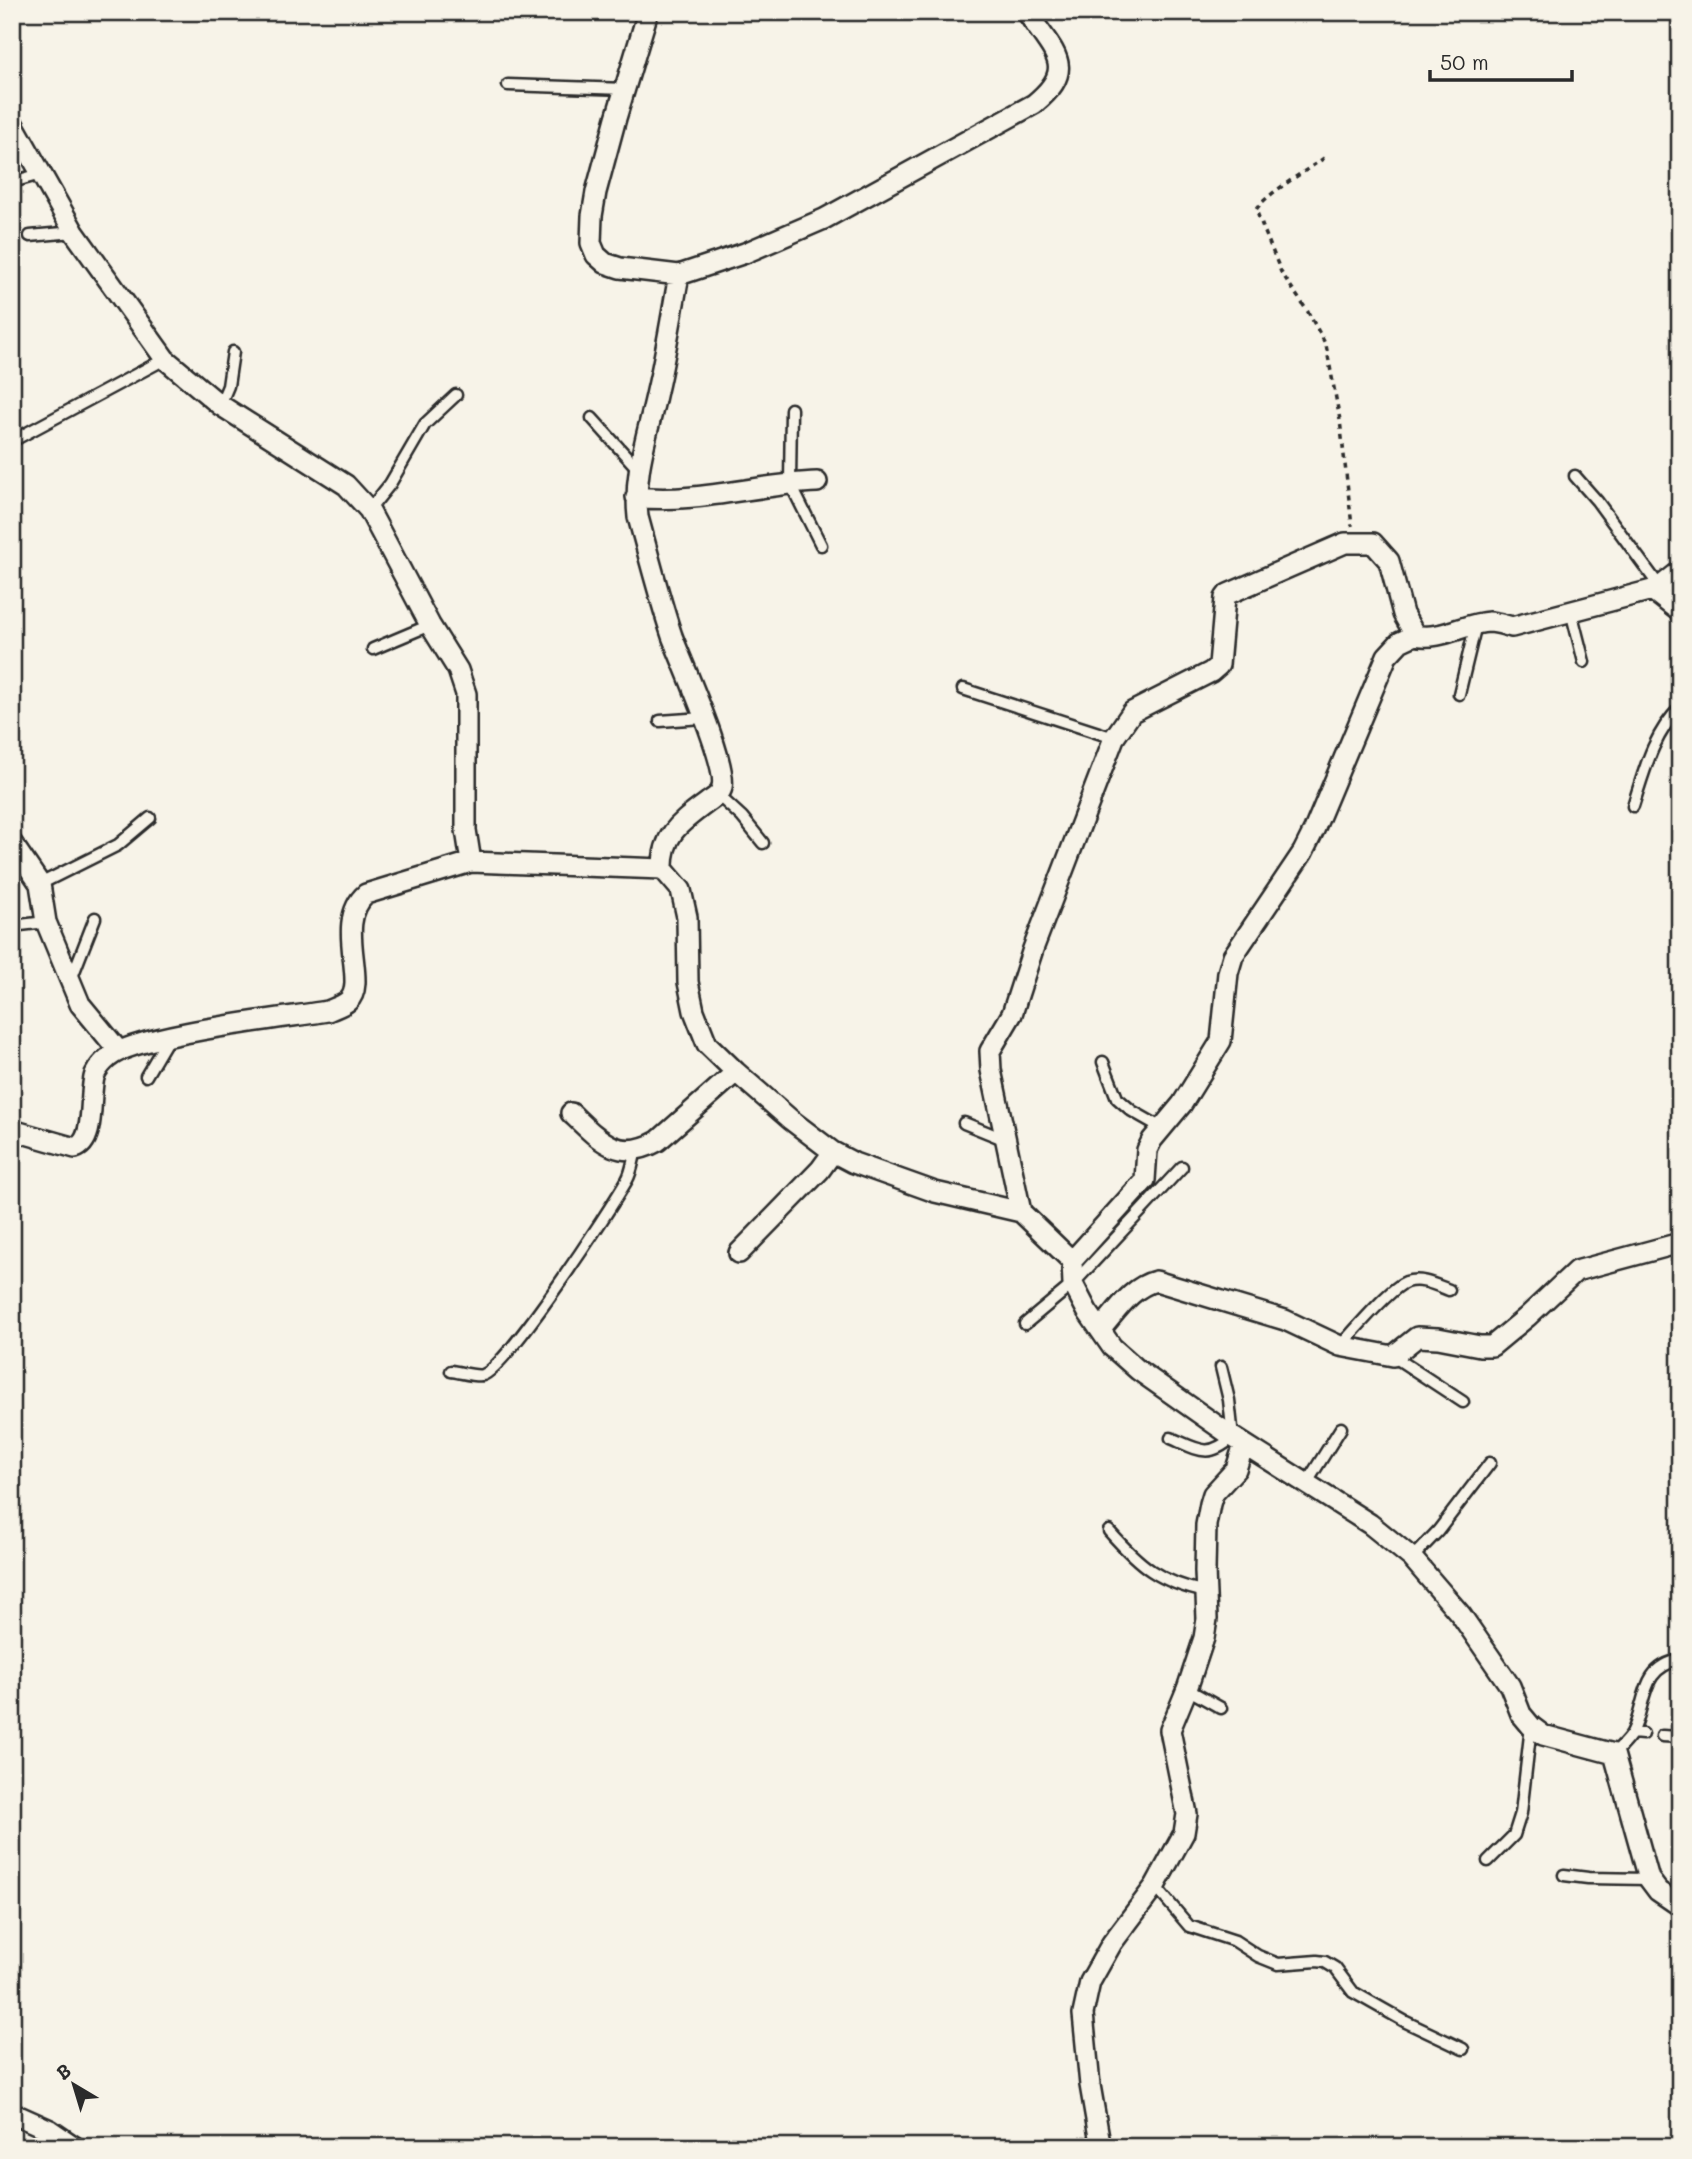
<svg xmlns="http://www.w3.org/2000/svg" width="1692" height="2159" font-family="Mali,sans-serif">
	<rect width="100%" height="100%" fill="#f7f3e8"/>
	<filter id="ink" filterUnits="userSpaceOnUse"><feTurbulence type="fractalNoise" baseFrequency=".0143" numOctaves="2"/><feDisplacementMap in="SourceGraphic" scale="14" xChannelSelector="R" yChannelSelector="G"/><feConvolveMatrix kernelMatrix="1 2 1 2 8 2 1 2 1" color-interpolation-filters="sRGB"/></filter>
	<g filter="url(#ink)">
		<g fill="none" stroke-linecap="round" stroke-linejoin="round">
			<defs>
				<path id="service" d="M508 85 625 89
					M12 182 41 174
					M30 236 74 232
					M220 405 228 386 233 352
					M791 409 790 483 821 545
					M592 418 638 469
					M12 441 165 359
					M1575 476 1597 501 1660 587
					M369 510 390 484 425 424 456 395
					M1571 611 1584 662
					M373 649 430 625
					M963 689 1114 738
					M1459 694 1476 624
					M660 721 703 718
					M718 795 742 817 763 843
					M1633 806C1644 772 1653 734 1680 708
					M40 884 118 845 150 818
					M12 926 46 922
					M72 977 95 918
					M1103 1062 1117 1098 1132 1111 1162 1128
					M146 1076 169 1037
					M964 1123 1006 1140
					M1025 1324 1073 1284 1182 1167
					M1341 1345C1354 1331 1390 1288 1406 1282 1420 1277 1436 1285 1449 1290
					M1393 1356 1463 1402
					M451 1371C460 1372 475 1377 483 1375 507 1367 610 1210 627 1180 632 1172 633 1160 636 1150
					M1171 1438C1199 1450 1208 1459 1233 1437L1229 1400 1221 1367
					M1306 1484 1341 1428
					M1109 1531C1140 1566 1159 1582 1206 1592
					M1412 1558 1438 1531 1490 1463
					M1187 1689 1221 1708
					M1632 1733 1643 1734
					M1662 1736 1680 1737
					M1614 1754C1620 1747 1628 1740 1632 1733 1647 1704 1639 1667 1680 1660
					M1488 1861 1514 1835 1521 1813 1531 1726
					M1564 1875 1588 1878 1649 1879
					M1155 1886 1189 1926 1235 1941 1258 1956 1278 1964 1317 1961 1325 1962 1335 1968 1353 1992 1406 2022 1463 2049"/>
				<path id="minor" d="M648 12 616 118 596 192 592 216 591 243 596 255 605 263 620 268 679 275 745 253 824 219 1034 104C1079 67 1053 53 1027 12
					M12 122 74 232 165 359 220 405 346 485 369 510 430 625 458 670 466 694V830L471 862
					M636 497C697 504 757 484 817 482
					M1652 590 1680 612
					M12 843 40 884 46 922 80 1004 118 1050
					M663 869C662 833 682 822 708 802 714 798 721 794 722 787 728 764 682 663 672 636 659 597 649 557 638 517 633 473 648 434 657 391 666 353 672 313 679 275
					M571 1113C599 1140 619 1163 658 1141L736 1072
					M12 1130 75 1148C97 1141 88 1093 95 1074 98 1068 103 1062 108 1058 135 1034 285 1018 328 1011 334 1008 342 1006 348 1001 369 983 333 923 366 894L471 862 663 869 681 890 687 917 688 982 694 1011 707 1044 736 1072 791 1120 833 1152 854 1163 935 1192 1021 1212 1072 1261 1073 1284 1087 1311 1112 1347 1138 1370 1233 1437 1370 1524 1412 1558 1461 1615 1510 1686 1521 1714 1531 1726 1543 1735 1614 1754 1649 1879 1658 1891 1680 1906
					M1021 1212 991 1070 990 1051 1012 1014 1033 949 1114 738 1132 712 1211 672 1219 665 1225 598 1228 594 1345 543H1373L1389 561 1403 614 1415 635C1440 641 1465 623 1489 622 1496 622 1504 625 1512 627L1652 590 1660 587 1680 571
					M739 1253 820 1170 833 1152
					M1072 1261 1145 1180 1147 1150 1152 1140 1182 1104 1221 1041 1228 973 1233 956 1303 852 1314 830 1387 656 1400 642 1415 635
					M1100 1330C1117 1311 1131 1287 1156 1281L1285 1320 1340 1346 1393 1356 1417 1337 1438 1338 1480 1346H1492L1527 1317 1576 1271 1680 1243
					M12 2113 50 2130 75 2147
					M1099 2147V2137L1090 2085 1083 2014 1090 1982 1112 1943 1155 1886 1184 1833 1187 1814 1170 1730 1187 1689 1204 1638 1207 1619 1205 1571 1206 1525 1210 1504 1213 1494 1236 1469 1244 1444"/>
			</defs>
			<!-- service casing -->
			<use href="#service" stroke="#2b2b2b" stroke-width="15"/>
			<!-- minor casing -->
			<use href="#minor" stroke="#2b2b2b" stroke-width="24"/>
			<!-- path -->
			<path stroke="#2b2b2b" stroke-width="3.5" stroke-dasharray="5 5" stroke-linecap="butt" d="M1324 158C1309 169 1263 196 1256 210L1281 272 1308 312 1326 345 1340 420 1352 526"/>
			<!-- service -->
			<use href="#service" stroke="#f7f3e8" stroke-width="10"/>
			<!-- minor -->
			<use href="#minor" stroke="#f7f3e8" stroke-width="19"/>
		</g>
	</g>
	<!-- margin -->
	<rect width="1692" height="2159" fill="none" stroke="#f7f3e8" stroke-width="42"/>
	<rect x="21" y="21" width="1650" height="2117" fill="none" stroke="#2b2b2b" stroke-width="2.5" filter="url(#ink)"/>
	<!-- north arrow -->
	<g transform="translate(74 2085) rotate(322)" stroke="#f7f3e8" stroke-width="5" paint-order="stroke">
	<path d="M0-5L12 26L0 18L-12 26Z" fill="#2b2b2b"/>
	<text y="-10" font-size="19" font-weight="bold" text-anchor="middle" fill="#2b2b2b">B</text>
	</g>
	<!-- scale -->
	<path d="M1430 70v10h142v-10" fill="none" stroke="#2b2b2b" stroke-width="3.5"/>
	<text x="1440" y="70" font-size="21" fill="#2b2b2b" stroke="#f7f3e8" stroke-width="5" paint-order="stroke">50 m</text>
</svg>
